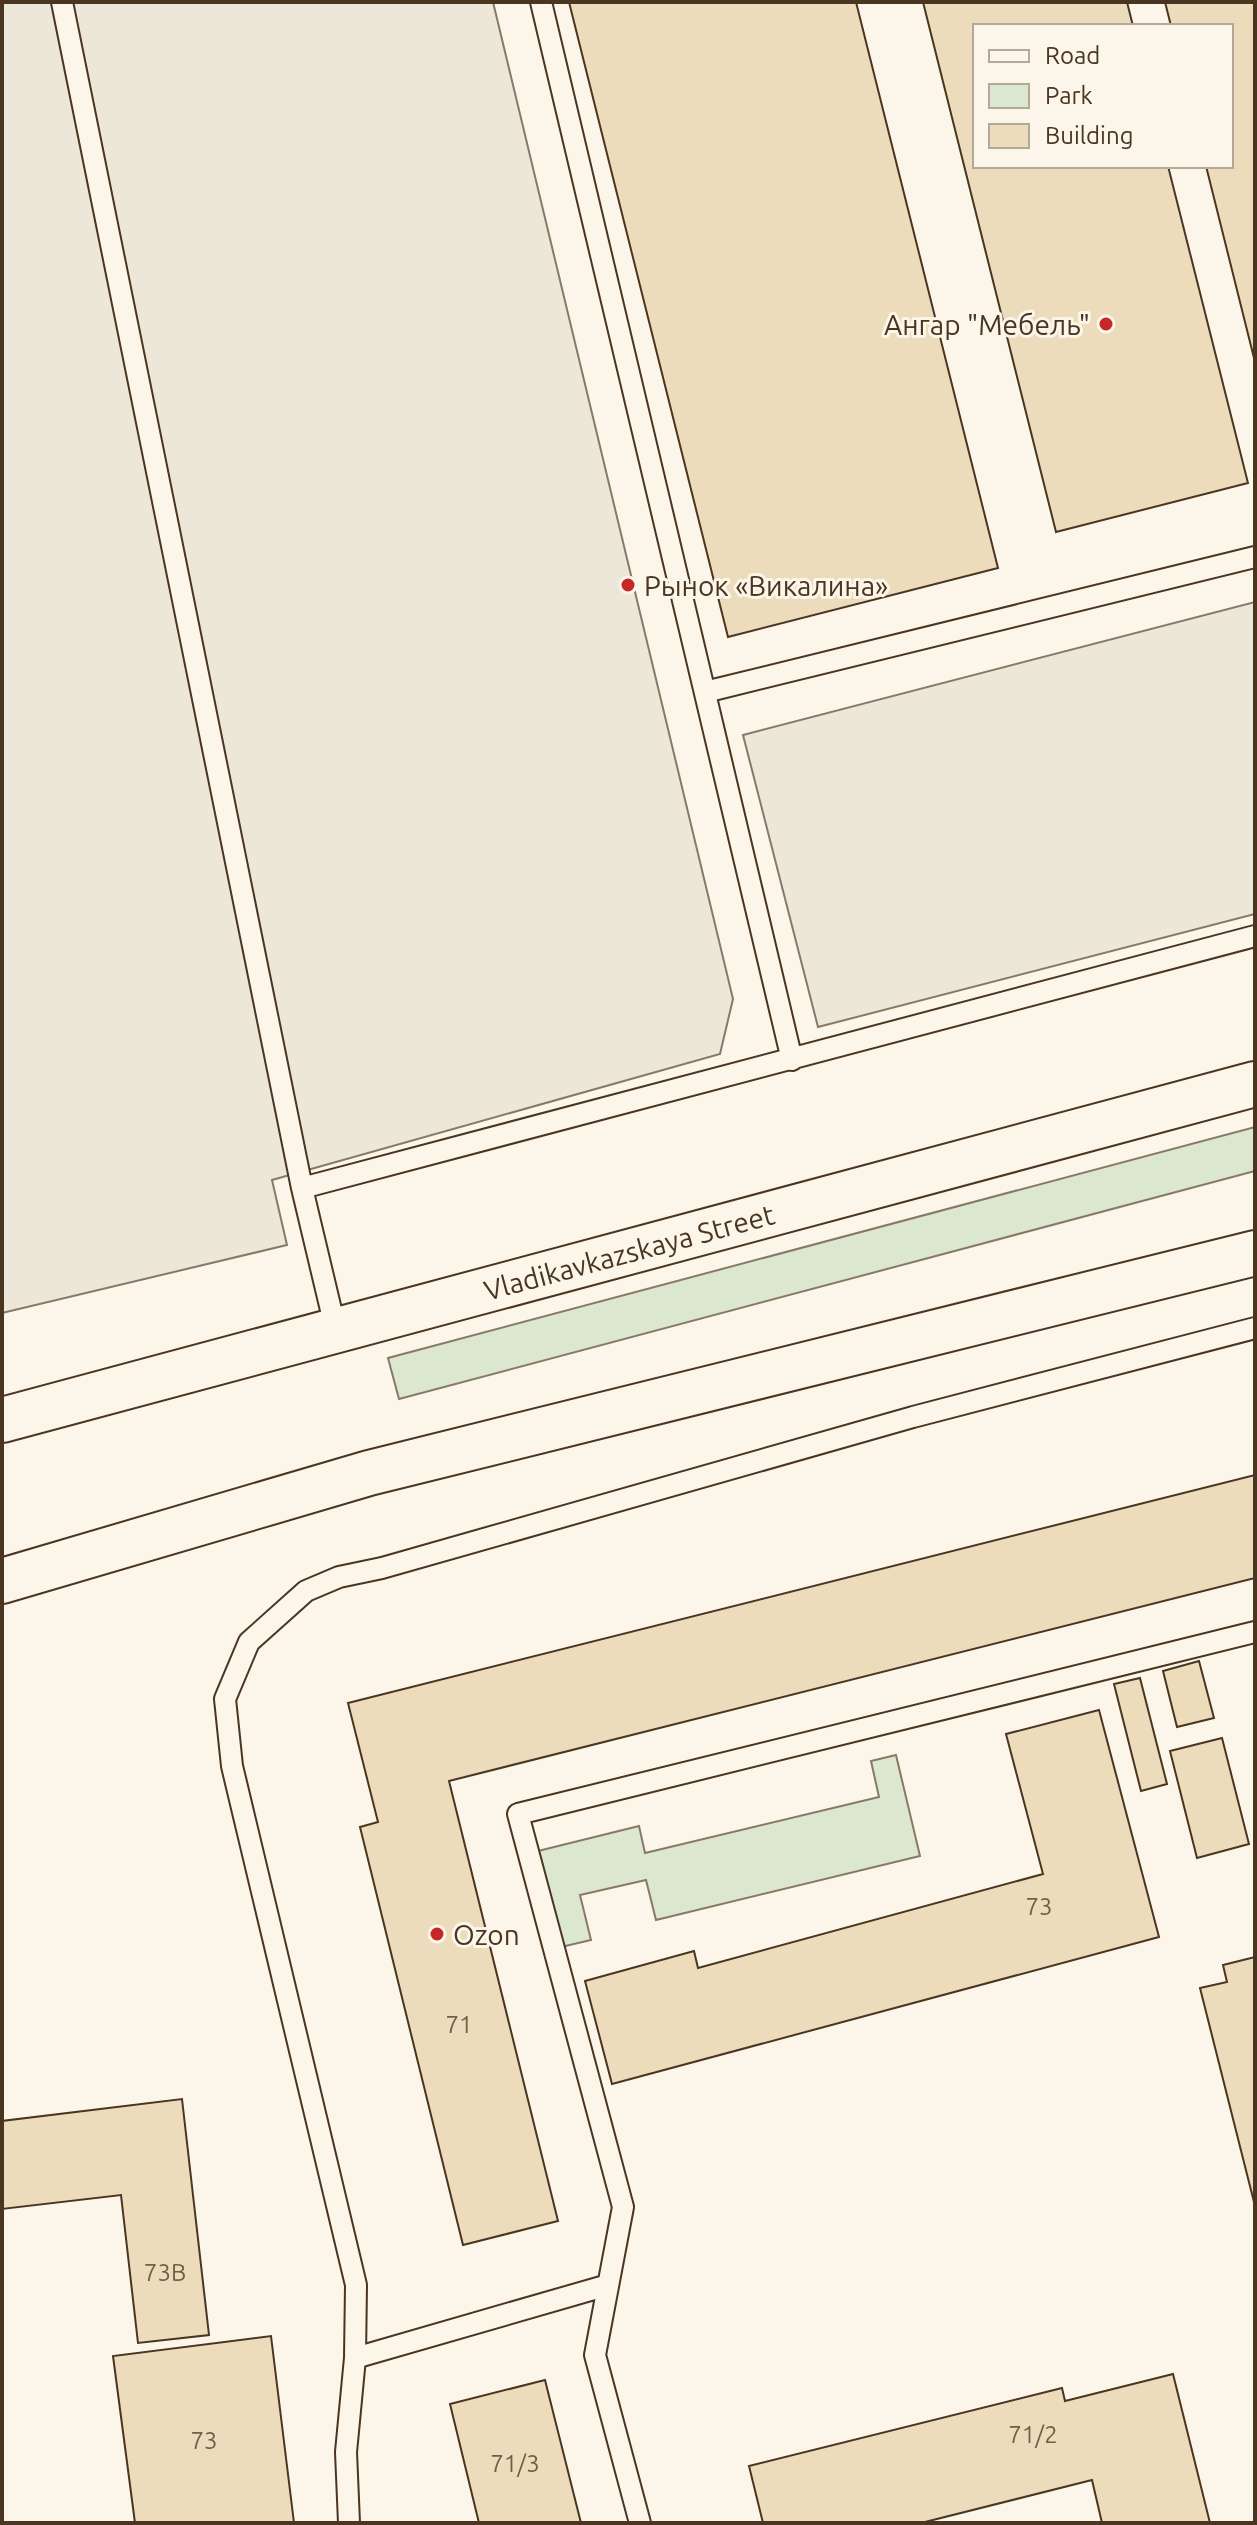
<svg xmlns="http://www.w3.org/2000/svg" width="1257" height="2525" font-family="Ubuntu,sans-serif">
	<rect width="100%" height="100%" fill="#fbf6e9"/>
	<!-- green -->
	<path fill="#dce7d0" stroke="#887966" stroke-width="2" d="M1255 1127V1171L399 1399 388 1358Z
		M896 1755 920 1856 656 1920 646 1880 580 1895 591 1940 561 1947 538 1851 639 1826 645 1853 879 1797 871 1761Z"/>
	<!-- parking -->
	<path fill="#ede7d9" stroke="#887966" stroke-width="2" d="M2 2H493L733 999 720 1054 272 1180 287 1245 2 1313Z
		M1255 602V914L818 1027 743 735Z"/>
	<!-- building -->
	<path fill="#ecdcbc" stroke="#4a3520" stroke-width="2" d="M569 2H856L998 568 728 637Z
		M923 2H1127L1133 26H975V166H1168L1248 483 1056 532Z
		M1165 2H1255V362L1206 166H1231V26H1171Z
		M1255 1475V1578L449 1781 558 2221 463 2245 360 1827 378 1822 348 1703Z
		M1199 1661 1214 1718 1177 1727 1163 1671Z
		M1140 1678 1167 1784 1141 1791 1114 1684Z
		M1099 1710 1159 1937 612 2084 585 1981 694 1951 698 1968 1043 1874 1006 1734Z
		M1222 1738 1249 1844 1197 1858 1170 1751Z
		M1255 1957V2206L1200 1988 1227 1982 1223 1965Z
		M182 2099 209 2335 138 2343 121 2195 2 2209V2121Z
		M271 2336 294 2523H135L113 2356Z
		M1173 2374 1210 2523H1102L1092 2480 921 2523H763L749 2466 1062 2388 1065 2401Z
		M545 2380 581 2523H479L450 2404Z"/>
	<g fill="none" stroke-linecap="round" stroke-linejoin="round">
		<defs>
			<path id="lane" d="M62 2 302 1188
				M541 2 792 1060
				M705 692 1255 557
				M336 1331 302 1188 1255 936
				M355 2358 608 2285
				M349 2523 346 2452 355 2358 356 2285 232 1766 225 1699 249 1642 306 1591 339 1577 382 1568 913 1417 1255 1328
				M640 2523 595 2355 623 2207 518 1814 1255 1632"/>
			<path id="secondary" d="M2 1420 1255 1084
				M2 1581 369 1473 1255 1253"/>
		</defs>
		<!-- lane casing -->
		<use href="#lane" stroke="#4a3520" stroke-width="24"/>
		<!-- secondary casing -->
		<use href="#secondary" stroke="#4a3520" stroke-width="48"/>
		<!-- lane -->
		<use href="#lane" stroke="#fbf6e9" stroke-width="20"/>
		<!-- secondary -->
		<use href="#secondary" stroke="#fbf6e9" stroke-width="44"/>
	</g>
	<!-- markers -->
	<g fill="#c62828" stroke="#fbf6e9" stroke-width="3">
		<circle cx="1106" cy="324" r="8"/>
		<circle cx="628" cy="585" r="8"/>
		<circle cx="437" cy="1934" r="8"/>
	</g>
	<g text-anchor="middle" dominant-baseline="central" stroke-width="6" stroke-linejoin="round" paint-order="stroke">
		<!-- number labels -->
		<g font-size="24" fill="#725f47">
			<text x="1039" y="1906">73</text>
			<text x="459" y="2024">71</text>
			<text x="165" y="2272">73В</text>
			<text x="1033" y="2434">71/2</text>
			<text x="204" y="2440">73</text>
			<text x="515" y="2463">71/3</text>
		</g>
		<!-- poi labels -->
		<g font-size="28" fill="#4a3520" stroke="#fbf6e9" text-anchor="start">
			<text x="1090" y="324" text-anchor="end">Ангар "Мебель"</text>
			<text x="644" y="585">Рынок «Викалина»</text>
			<text x="453" y="1934">Ozon</text>
		</g>
		<!-- street labels -->
		<g font-size="28" fill="#4a3520" stroke="#fbf6e9">
			<text transform="translate(629 1252) rotate(-15)">Vladikavkazskaya Street</text>
		</g>
	</g>
	<!-- border -->
	<rect width="1257" height="2525" fill="none" stroke="#4a3520" stroke-width="8"/>
	<!-- legend -->
	<rect x="973" y="24" width="260" height="144" fill="#fbf6e9" stroke="#b4a999" stroke-width="2"/>
	<rect x="989" y="50" width="40" height="12" fill="#fbf6e9" stroke="#b4a999" stroke-width="2"/>
	<text x="1045" y="64" font-size="24" fill="#4a3520">Road</text>
	<rect x="989" y="84" width="40" height="24" fill="#dce7d0" stroke="#b4a999" stroke-width="2"/>
	<text x="1045" y="104" font-size="24" fill="#4a3520">Park</text>
	<rect x="989" y="124" width="40" height="24" fill="#ecdcbc" stroke="#b4a999" stroke-width="2"/>
	<text x="1045" y="144" font-size="24" fill="#4a3520">Building</text>
</svg>
